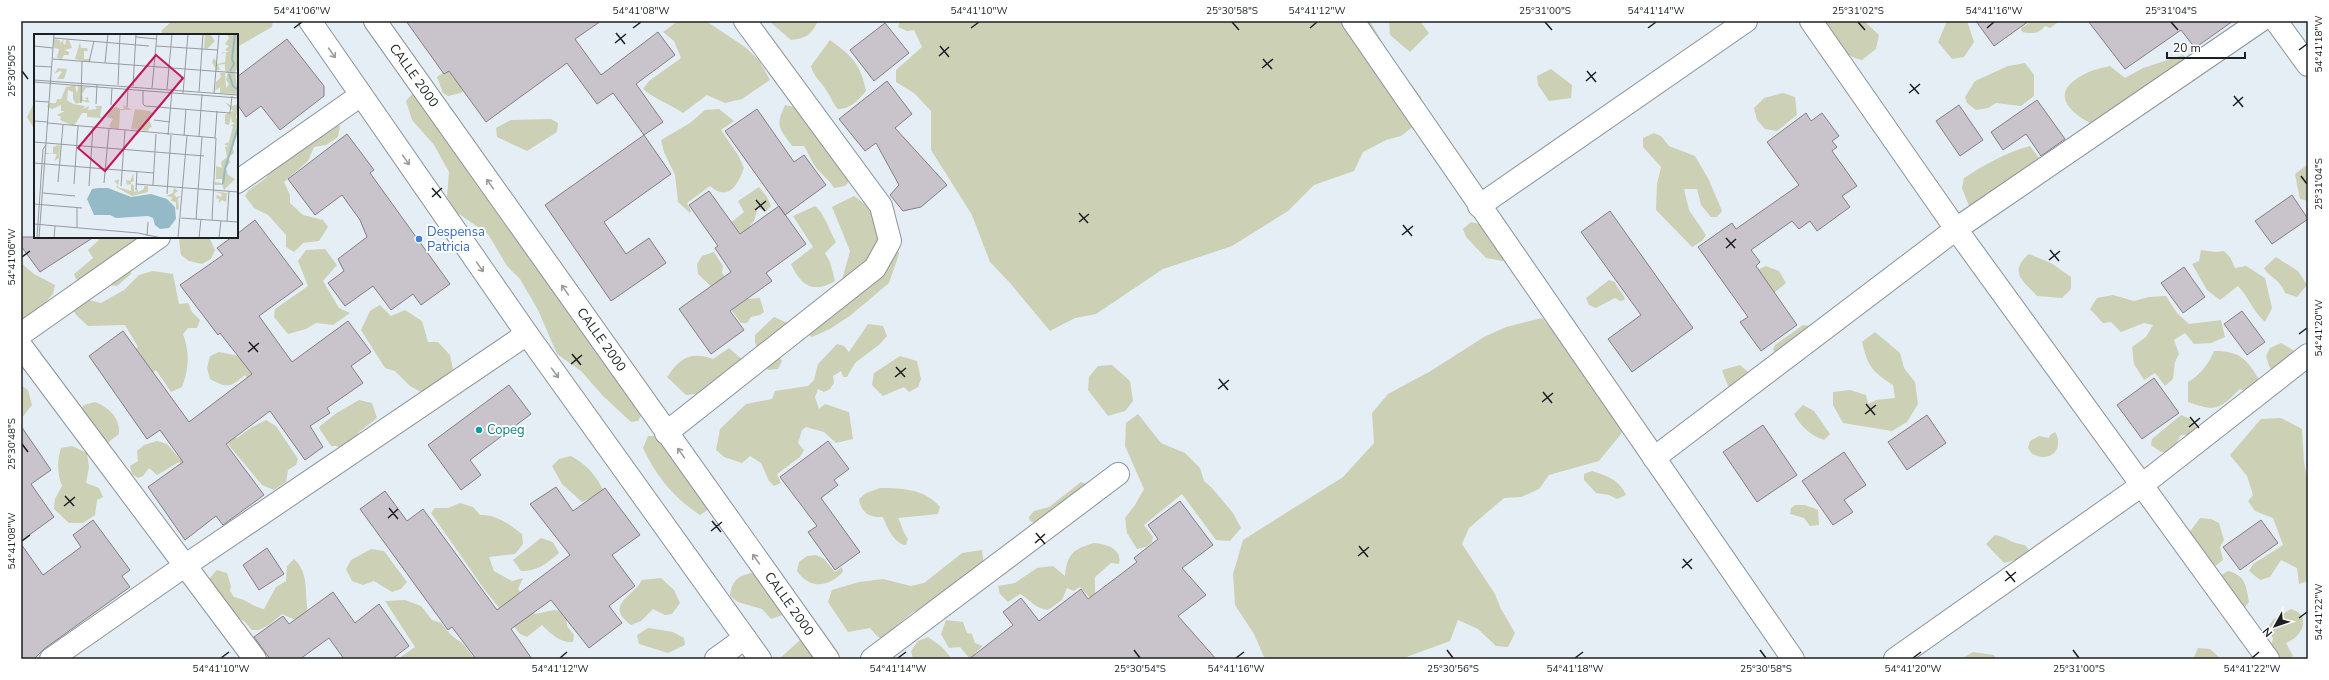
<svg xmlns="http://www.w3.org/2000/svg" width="2329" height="680" font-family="'Nunito Sans',sans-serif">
	<rect width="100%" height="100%" fill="#e6eef5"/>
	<!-- green -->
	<path fill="#ccd0b5" d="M172 21H273L272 27 237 47V35H164L161 31Z
		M678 21H706L745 47 759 60 770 80 742 99 725 103 707 95 683 113C670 104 656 100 643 89L649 81 681 58 674 41 663 32Z
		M769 21H818C811 35 807 38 791 40Z
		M900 21H1370L1391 58 1421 97 1419 122 1401 136 1386 140 1363 152 1354 171 1314 185 1288 211 1232 246 1163 269 1096 314 1075 318 1050 331 1010 283 990 262 972 215 931 150V111L914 93 896 82V70L922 47 914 30 907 31 898 27Z
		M1389 21H1420L1429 33 1410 52 1390 35Z
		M1822 21H1864L1879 35 1876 49 1862 60C1840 55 1832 40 1822 21Z
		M1947 21H1967L1974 42 1964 57 1952 59 1938 42Z
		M2032 21H2060L2050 28 2045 26C2038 34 2033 34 2022 32L2021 28Z
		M830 40C851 55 861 64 866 91 859 99 850 110 838 109 833 104 832 99 828 93 822 82 814 78 811 66Z
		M2183 55 2198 67 2096 126C2071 114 2047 94 2083 75 2091 70 2101 68 2110 66L2125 78 2143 68Z
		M2025 63 2034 75V96L2021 106 1996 103 1988 108 1976 110 1967 103 1965 97 1975 81 2008 66Z
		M465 66 471 77 461 93 448 96 443 93 437 77 447 70Z
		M1551 69 1572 85 1571 98 1549 101 1538 85 1537 76Z
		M413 93 575 284 577 291 643 412 638 421 631 422 603 396 581 371 557 354 538 310 520 279 507 266 488 234 456 212 447 197 449 172 434 145 412 120 406 101Z
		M1783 93 1795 97 1797 115 1777 131 1765 129 1757 120 1754 108 1764 98Z
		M33 105H35V130L27 117Z
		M785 105 808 110 852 178 845 186 834 188C829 179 821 175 815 166 811 160 808 152 804 146H792C779 127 775 127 785 105Z
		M719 109 734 121 721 130 738 155 744 168C738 185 728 202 710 186L687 203 691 211 690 213 678 202 675 175 664 152 661 140 690 123 705 110Z
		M551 119 558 123 557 132 527 151 497 137 496 128 511 120Z
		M323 125 340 126 338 137 326 145 314 147 308 161 284 182 290 195V203L303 215 323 220 328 227 319 241 303 243 294 252 286 247V235L268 215 254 208 245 196 249 190 266 178 276 161Z
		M1654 133 1661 136 1669 146 1695 156 1709 180 1722 211 1717 217H1711L1701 205 1697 189H1684L1689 210 1706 235 1702 241 1692 247 1656 210 1657 184 1661 167 1643 147V138Z
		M2030 146 2042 162 1979 211 1969 206 1962 188 1964 178C1984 165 2007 152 2030 146Z
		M2308 164V201L2300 199 2295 174Z
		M759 187 767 197 771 206 766 211 758 208 754 221 750 225 753 232 747 243 738 230 723 241 717 234 744 212 738 201Z
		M854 196 872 209 894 238 899 254 889 283 851 315 830 329 812 337 800 329 842 280 850 251 832 207Z
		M815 206C825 214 829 230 836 242L825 253 830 262 835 281C813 294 801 286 791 264L813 247 793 216Z
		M1471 222 1483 225 1509 251 1503 261 1486 258 1466 237 1463 229Z
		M97 237H155L130 258 131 274 117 286 80 281 76 279 74 274 93 258 88 250 99 240Z
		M183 237H209L215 250 211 259 202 264 189 261 181 255 179 240Z
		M325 249 337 265 323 281 339 308 350 313 333 325 316 323 306 329 288 334 274 317 275 309 308 286 298 261 306 250Z
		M2201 250 2215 252 2224 251 2230 257 2235 268 2246 266 2265 278 2272 308 2265 322C2251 309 2250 299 2238 286L2220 300 2207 290 2192 264 2199 261Z
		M714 252 723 266 722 273 739 293 748 299 760 298 764 312 760 315 751 317 747 323H741L719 294 698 274 697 264 702 256Z
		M2029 254 2051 263 2071 277V289L2062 298 2037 296C2023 281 2008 272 2029 254Z
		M2276 257 2298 271 2307 285 2297 297 2285 293C2280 279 2271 279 2264 268Z
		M21 263 34 274 55 285 53 294 45 303 48 309 21 328Z
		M1766 266 1779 271 1786 283 1769 297 1750 273Z
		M153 271 173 274 179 304 188 303 192 312 200 320 197 328H188L183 334C190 353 189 368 182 387L171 392 156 370 146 378 111 366 138 347 125 325 88 326 77 316 71 307 85 299 101 303 124 290 139 275Z
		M1609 280 1615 282C1617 289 1624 293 1625 300L1620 301 1615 298 1596 308 1589 305 1586 298Z
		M2113 295 2134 301 2149 297 2166 296 2177 313 2189 324 2221 320 2225 337 2211 343 2194 344 2185 333 2174 340 2179 354 2175 362 2173 379 2165 386 2155 373 2144 380 2134 364 2132 347 2146 337 2153 325 2144 323 2121 332 2111 322 2103 323 2090 309 2097 298Z
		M380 305 391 316 405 310 422 321 428 342H438L450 355 453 369 438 383 421 392 410 386 395 371 385 368 361 330 370 311Z
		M774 317 792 325 777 352 782 361 778 369 768 370 755 343V335Z
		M1542 318 1628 418 1621 434 1599 461 1549 475 1539 489 1521 497 1504 498 1469 528 1462 544 1495 594 1501 609 1515 633 1508 647 1496 646 1478 629 1458 620 1450 641 1401 659H1270L1264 657 1254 634 1235 605 1233 574 1243 540 1343 477 1374 443 1372 413 1388 394 1429 372 1484 337 1506 327Z
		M868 324 883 326 887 336 880 344 855 363 847 377H843L841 371 833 376 834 383 830 389 824 392 818 389 815 397 819 409 825 404 849 412 853 439 836 443 824 432 806 427 802 430 798 443 804 450 800 457 777 474 781 483 774 486 769 481 761 463 750 456 742 463 724 457 716 450 720 429 746 404 772 399 775 391 808 386 814 380 818 364 837 344 844 346 849 352Z
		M1803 325 1811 326 1780 357 1773 350 1775 345Z
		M1875 332 1900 353 1904 368 1915 382 1918 404 1907 422 1892 431 1843 423 1833 405V392L1850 390 1866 395 1868 404 1876 400 1895 398 1893 385C1872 371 1868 367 1862 342Z
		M2281 343 2293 350 2299 363 2278 379 2269 366 2266 356 2270 348Z
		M729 348 745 362 705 393 686 395 667 377C680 358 690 351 713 359Z
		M253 351 252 386 245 375C230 388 227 388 210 379L207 368 210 356 219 352 239 356Z
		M2214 351C2243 351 2247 361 2261 382L2252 393 2240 389C2219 410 2216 412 2188 402V382C2201 374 2208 365 2214 351Z
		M900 356 917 361 921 379 918 387 909 392 904 387 883 396 872 385 874 373Z
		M1112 365 1130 381 1133 401 1125 411 1108 416 1088 390 1089 377 1098 366Z
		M1740 365 1753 376 1741 392 1728 386 1722 370Z
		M21 385 28 390 32 405 21 419Z
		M359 400 372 403 377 418 359 432 353 442 342 450 337 446H331L319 428 320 426 335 414Z
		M95 402C110 408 120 418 119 434L105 445 78 413 84 405Z
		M1803 405 1814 411 1830 434 1824 440C1810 435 1801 427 1794 414Z
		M1138 414 1161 443 1185 453 1200 468 1204 481 1212 488 1233 513 1241 528 1230 541 1216 540 1182 494 1144 525 1153 537 1152 542 1146 547 1137 549 1127 533 1125 518 1135 505 1144 489 1125 446 1126 423Z
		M2181 415 2190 419 2197 428 2191 435H2181L2171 453 2161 452 2151 445 2152 439Z
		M2281 418 2302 429 2304 462 2308 483V581L2299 584 2297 568 2281 560 2270 577 2260 580 2249 571 2253 564 2283 545 2273 518 2255 511 2248 501 2253 495 2247 476 2230 455 2261 419Z
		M266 420 276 426 298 459 296 465 288 470 286 482 274 490 262 485 227 443 232 436 237 438 252 427Z
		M2055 432C2061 441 2059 456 2044 457 2040 457 2035 455 2032 454L2028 448 2030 441 2039 436 2049 438 2050 435Z
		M648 436H659L712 507 700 515C674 498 656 476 643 448Z
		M157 441 167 444 180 459 197 448 183 468 179 462 157 475 149 468 143 476 138 478 132 474 130 466 138 461 137 451 144 445Z
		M72 446 87 453 89 467 86 483 99 488 103 497 97 500 95 515 83 523H69L54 509 55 499 62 486C57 473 57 461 61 448Z
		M571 456C586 464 597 476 604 492L582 502 562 484 552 466 559 459Z
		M1592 471C1607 476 1620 480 1626 495L1617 499 1609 495 1596 493 1584 480V474Z
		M1081 482 1091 485 1040 525 1030 521 1029 517 1034 511 1049 507Z
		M880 488C902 488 925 489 940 507L938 514 898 518C902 525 902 531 908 539L906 545C894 544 887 527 883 517 870 518 861 513 859 499L866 493Z
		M460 503 473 507 480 515C496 514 509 524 522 534L523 544 515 554 489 557 494 571 512 581 523 578 518 589 535 614 554 610 566 612 567 626 574 635 573 642C560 643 551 634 542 625L527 637 520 634 484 589 431 513 435 508H448Z
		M1795 505H1805L1818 510 1819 525 1810 526 1804 518 1790 514 1791 508Z
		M2200 518 2211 519 2219 523 2224 540 2220 547 2223 560 2215 566H2206L2189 533Z
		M1995 535C2007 537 2012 544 2025 545L2032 554 2026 562 2015 560 2004 563 1986 544Z
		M541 538 553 542 559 553C546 564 538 571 521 571L513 560Z
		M1094 543C1105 544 1123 548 1119 564L1111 563 1095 577V594L1090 598 1080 587 1074 591 1067 588 1062 600 1048 610C1034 608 1032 601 1020 594L1008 602 1000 594 998 586 1015 583 1037 568 1053 566 1065 576C1067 554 1073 549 1094 543Z
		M371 549 384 551 407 582 401 589 392 592 374 581 363 585 352 581 346 569 351 560Z
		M982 550 984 566 926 610 913 612 895 627 889 638C880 642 876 635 870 628L848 632 828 602 832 590 859 582 883 579 911 586 924 583 962 553Z
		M816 555 823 558 835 572 842 567 843 572C828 587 810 590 797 571L799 562 807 556Z
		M294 559C310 574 304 594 308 613L303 619H293L282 614 269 625 259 630H252L245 622 232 614 208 580 217 570 227 573 231 586 230 591 234 597C246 599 253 607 264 609L276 587 286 581 287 566Z
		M760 571 788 599 783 615 771 619 762 609 738 602 730 596C732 576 743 575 760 571Z
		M2228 571C2245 575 2246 585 2249 602L2245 607 2218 586V577Z
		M661 578 674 590 680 603 672 614 665 615 653 609 641 621 631 625C604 605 632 598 642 580Z
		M405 600 421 606 432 620 441 623 451 635 462 643 475 659H398L415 647 385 601Z
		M2291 609C2312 615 2303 637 2286 643L2293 656 2289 659H2273L2271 645 2273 639 2268 627 2274 619Z
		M946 620 963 622 967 633 972 634 975 643 983 646 975 653 980 659H970L960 647 949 648 941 634Z
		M648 628 673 632 684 638 685 645 668 653 639 644 637 635Z
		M928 637 942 647 952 659H913L911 651 918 641Z
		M800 640 818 642 831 659H779Z
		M2198 648 2210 649 2221 659H2193Z
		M1973 652 1994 655 1996 659H1961Z"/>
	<!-- building -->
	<path fill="#c9c3cb" stroke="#847f86" d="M406 21H601L575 39 601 75 658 32 675 55 636 84 663 122 644 135 613 93 597 104 567 63 486 122 449 71 444 74Z
		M1976 21H2029L1994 46Z
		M2088 21H2233L2195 48 2181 30 2125 69Z
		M885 23 909 53 874 81 850 50Z
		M287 39 324 86V96L280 130 261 106 246 117 237 104V77Z
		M887 81 912 114 895 128 947 185 921 207 903 211 890 195 899 185 876 143 865 151 839 119Z
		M2037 100 2065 139 2041 156 2026 134 2003 150 1991 132Z
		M1959 105 1983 140 1960 156 1936 121Z
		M757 109 794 162 804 155 826 185 785 215 725 131Z
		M1806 113 1811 121 1822 113 1839 136 1832 141 1837 147 1832 151 1857 186 1842 196 1850 207 1817 231 1810 221 1799 229 1792 221 1751 250 1760 262 1756 266 1797 325 1761 351 1740 322 1748 317 1698 247 1732 223 1736 229 1799 185 1767 142Z
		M347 134 374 170 370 173 450 284 421 305 413 294 391 310 373 286 345 306 328 283 344 271 338 259 367 237 360 220 342 195 315 215 288 179Z
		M644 135 671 174 604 222 626 254 649 238 666 263 611 301 545 205Z
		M709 191 740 234 779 206 806 244 766 273 772 281 730 311 744 330 711 354 679 309 731 272 715 248 718 246 689 205Z
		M2292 195 2308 219 2272 244 2255 221Z
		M1610 211 1693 328 1632 372 1608 339 1641 315 1581 232Z
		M255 220 303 284 259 316 292 362 348 321 371 352 351 366 363 383 327 408 330 413 310 426 323 447 305 460 270 411 226 444 264 495 223 525 216 516 185 540 148 487 183 462 160 430 147 439 89 356 123 331 189 422 252 374 220 333 218 335 180 285 223 255 217 248 232 237H237V234Z
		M21 237H94L40 272 21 246Z
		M2184 267 2205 297 2183 313 2161 283Z
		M2242 311 2265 342 2247 355 2224 324Z
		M2154 378 2179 413 2142 439 2117 405Z
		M509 385 531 414 470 460 481 475 461 490 428 445Z
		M1927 415 1946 443 1907 470 1888 442Z
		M1763 425 1797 475 1757 502 1723 452Z
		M21 426 51 470 31 484 54 517 21 541Z
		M828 441 849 469 834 480 838 485 821 498 860 552 835 570 808 532 817 526 780 477Z
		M1844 452 1866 485 1844 500 1853 512 1833 525 1802 481Z
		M556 487 573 511 605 488 640 535 612 555 635 586 609 606 622 623 589 648 551 600 511 629 532 659H476L452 627 448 630 360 509 385 491 407 521 423 509 497 610 570 555 530 504Z
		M1180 501 1213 545 1182 568 1206 595 1178 616 1216 659H969L1013 625 1003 612 1021 598 1039 621 1081 589 1088 599 1137 562 1134 558 1158 539 1148 525Z
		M93 520 130 570 122 576 130 587 44 649 34 659H21V544L43 575 81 547 73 535Z
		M2261 520 2278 543 2240 570 2223 547Z
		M267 548 284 574 259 590 243 565Z
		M333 592 355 623 379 604 409 646 392 659H344L329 638 300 659H270L254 637 283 616 289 624Z"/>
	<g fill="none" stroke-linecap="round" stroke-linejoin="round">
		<defs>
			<g id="minor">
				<path d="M310 21 527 334 760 659"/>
				<path id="s1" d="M375 21 828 659"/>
				<path d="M1353 21 1793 659"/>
				<path d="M1811 21 1956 229 2268 659"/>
				<path d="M2276 21 2308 65"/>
				<path d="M237 182 361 95"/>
				<path d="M1479 206 1746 21"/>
				<path d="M21 334 159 237"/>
				<path d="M21 346 255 659"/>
				<path d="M666 433 875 268 890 241 881 206 745 21"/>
				<path d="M1654 458 1956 229 2260 21"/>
				<path d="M51 659 186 565 527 334"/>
				<path d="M716 659 745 638"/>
				<path d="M872 659 1118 474"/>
				<path d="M1895 659 2142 485 2308 355"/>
			</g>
		</defs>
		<!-- minor casing -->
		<use href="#minor" stroke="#8b9399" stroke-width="24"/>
		<!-- minor -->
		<use href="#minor" stroke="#fff" stroke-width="22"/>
	</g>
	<!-- one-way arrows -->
	<defs><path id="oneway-shaft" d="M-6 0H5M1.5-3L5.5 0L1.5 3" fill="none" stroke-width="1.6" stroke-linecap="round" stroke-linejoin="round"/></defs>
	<g stroke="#999a9b">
		<use href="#oneway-shaft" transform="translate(332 53) rotate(55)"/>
		<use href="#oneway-shaft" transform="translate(406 160) rotate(55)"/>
		<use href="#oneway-shaft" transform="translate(490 184) rotate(-125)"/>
		<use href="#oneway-shaft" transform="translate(480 267) rotate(55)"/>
		<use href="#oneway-shaft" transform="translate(565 290) rotate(-125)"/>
		<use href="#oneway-shaft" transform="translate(555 373) rotate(54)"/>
		<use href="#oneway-shaft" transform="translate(681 453) rotate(-125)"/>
		<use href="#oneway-shaft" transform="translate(756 559) rotate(-125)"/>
	</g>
	<!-- ticks -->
	<path fill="none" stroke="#1c1f21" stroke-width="1.5" d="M1232 22 1239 30M1545 22 1552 30M1858 22 1865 30M2171 22 2178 30M294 28 302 22M633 28 641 22M971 28 979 22M1310 28 1317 22M1648 28 1656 22M1987 28 1994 22M616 33 625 44M615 43 626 34M940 46 949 57M2299 50 2307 44M939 56 949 47M1263 59 1272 69M1262 68 1273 59M22 71 28 79M1587 71 1596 82M1586 81 1596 72M1910 84 1919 94M1909 93 1920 84M2234 96 2243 107M2233 106 2243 97M2301 176 2307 184M432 188 441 198M432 197 442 188M756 200 765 211M755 210 766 201M1079 213 1088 223M1079 222 1089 214M1403 225 1412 236M1402 235 1413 226M1726 238 1735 248M1726 248 1736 239M2050 250 2059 261M22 257 30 251M2049 260 2060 251M2299 334 2307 328M249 342 258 352M248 352 259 343M572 354 581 365M571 364 582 355M896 367 905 377M895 377 906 368M1219 379 1228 390M1218 389 1229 380M1543 392 1552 403M1542 402 1553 393M1866 404 1875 415M1865 414 1876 405M2190 417 2199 428M2189 427 2200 418M22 444 28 452M65 496 74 506M64 506 75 497M389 508 398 519M388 518 398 509M712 521 721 532M711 531 722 522M1036 533 1045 544M22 541 30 535M1035 543 1045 534M1359 546 1368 557M1358 556 1369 547M1683 559 1692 569M1682 568 1692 559M2006 571 2015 582M2005 581 2016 572M2299 618 2307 612M1134 650 1140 658M1447 650 1453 658M1760 650 1766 658M2073 650 2079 658M221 658 229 652M560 658 567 652M898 658 906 652M1236 658 1244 652M1575 658 1583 652M1913 658 1921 652M2252 658 2259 652"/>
	<!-- markers -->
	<circle fill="#3f7fe0" stroke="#fff" stroke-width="1.5" cx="419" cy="239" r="4"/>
	<circle fill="#0f9aa8" stroke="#fff" stroke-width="1.5" cx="479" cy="430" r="4"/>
	<g text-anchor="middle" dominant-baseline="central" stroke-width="4" stroke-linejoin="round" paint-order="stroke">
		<!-- street labels -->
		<g font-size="13" fill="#1c1f21" stroke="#fff">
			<text stroke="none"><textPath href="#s1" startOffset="67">CALLE 2000</textPath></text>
			<text stroke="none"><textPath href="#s1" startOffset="391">CALLE 2000</textPath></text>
			<text stroke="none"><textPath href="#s1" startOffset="715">CALLE 2000</textPath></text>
		</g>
		<!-- shop labels -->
		<g font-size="13" fill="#366cbe" stroke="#fff" text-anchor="start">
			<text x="427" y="232">Despensa<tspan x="427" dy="15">Patricia</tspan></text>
		</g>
		<!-- culture labels -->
		<g font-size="13" fill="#0d838f" stroke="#fff" text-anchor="start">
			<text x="487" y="430">Copeg</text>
		</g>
	</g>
	<!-- overview -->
	<g transform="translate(34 34)">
		<rect width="204" height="204" fill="#e6eef5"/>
		<path d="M171 0 177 1 181 7 173 15 170 14ZM193 0H204V34L201 38 204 60 186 59V53L181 57 182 48 187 43 186 39H191L192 54 195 50 192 46 194 38 191 37V30L184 31 186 36H182L178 28 180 24 184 30 191 28 192 18 187 20 189 18H195L191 16 195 12 191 10 195 4ZM20 5 26 6V9L30 6 29 9 31 11 32 6H35L38 14 30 16 35 18V21H30L28 25 23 24 25 15 20 14ZM46 8 47 14H53L54 17H50V25H57L56 28 41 25ZM24 34 33 35 30 45H23L28 38 26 37 20 40ZM41 51 43 60 44 52 59 54H52L48 60 49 66H53L51 64 54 63 55 69 49 67 42 70 39 65V58L34 56 33 66 39 70 51 72 49 75 55 72 54 76 63 75 61 72H68L66 82 68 84 53 83V79H48L40 92 26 86 27 83 23 81 31 77H27V71L18 75 13 73 15 69H22L23 65H27L32 53ZM191 68 198 72 204 70 202 84H204V97L199 114 200 119 194 124 196 128 192 134 194 141 201 145 190 156 188 151H181L180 148 188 149V145H182V132L188 134 187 128 193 123 191 113 194 112 190 110 195 108 199 92H196L201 89 198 88 197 82 195 91 191 90V81L199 77ZM89 71 98 76H86L85 95 77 94 75 92 79 85 73 83 77 74 83 73 86 75H90ZM101 75 116 77 120 81 116 83V88H120H116L118 93 115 94 114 97 97 95ZM24 111 26 112 25 124 20 127 23 120H12L13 117V119L19 120V113ZM99 140 100 147 96 149 98 150 100 152V159L103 155 104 158 110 155V152H114V158L98 162 82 153 84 151 80 147 85 145 84 153 97 157V150L87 152 93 151 92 146 96 147ZM140 154 144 157 140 160 142 163 147 162 144 165 145 175 142 176V168L137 167 138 163 132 162 139 159ZM179 157 193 159 192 168 188 166 185 169V165L182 164 183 161 187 163 188 160Z" fill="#ccd0b5"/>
		<path d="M64 154H74L97 163 117 160 133 165 141 173 142 185 135 194 126 195 121 191 119 184 114 182 82 184 76 181H60L53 165 58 155Z" fill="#95bac7"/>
		<path fill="none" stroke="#95bac7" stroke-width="2" d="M196 37 200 30 198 25 201 0M195 40 199 52 204 56M189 150 191 135 204 93"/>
		<path fill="none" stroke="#959ba0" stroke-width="1" d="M102 3 123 5M20 4 115 12M0 12 19 14M122 12 184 16M19 25 204 39M55 28 60 7M71 29 74 0M0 32 18 33M0 46 204 61M0 48 204 64M84 51 86 0M99 52 102 0M118 54 123 0M133 55 138 0M109 56V70L111 72 196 79 198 62M165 58 169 0M149 59 154 0M180 59 185 0M0 67 15 68M47 69 48 27M62 70 63 51M77 71 78 54M93 73 94 54M120 86 136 88M0 87 14 88M14 89 182 104 178 186M134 101 138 57M150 102 152 75M165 103 168 60M181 104 183 77M0 108 170 122M0 129 120 139M24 148 29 91M70 149 75 95M40 150 44 92M102 150 204 158M119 151 122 100M55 152 59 93M87 152 91 96M102 156 103 137M9 159 41 162M133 160 137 101M0 170 48 174M147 184 204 188M162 185 168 103M193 187 195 157M0 190 104 199 128 204M43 194V173M113 202 114 188M3 204 9 115 12 111M5 204 20 0M20 204 21 192M144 204 153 102M165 204 167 185M185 204 187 187"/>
		<path fill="#c2185b" fill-opacity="0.15" stroke="#c2185b" stroke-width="2" d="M122 21 149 44 71 137 44 114Z"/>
		<rect width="204" height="204" fill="none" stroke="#1c1f21" stroke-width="2"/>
	</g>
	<!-- border -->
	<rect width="2329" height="680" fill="none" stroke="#ffffff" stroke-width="44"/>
	<!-- north arrow -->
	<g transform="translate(2275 626) rotate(230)" stroke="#ffffff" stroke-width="3" paint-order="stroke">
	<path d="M0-3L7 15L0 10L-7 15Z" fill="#1c1f21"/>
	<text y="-6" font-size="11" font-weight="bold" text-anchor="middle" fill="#1c1f21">N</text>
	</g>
	<!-- scale -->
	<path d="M2167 52v6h78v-6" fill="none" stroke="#1c1f21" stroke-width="2"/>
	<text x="2173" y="52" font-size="12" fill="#1c1f21" stroke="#ffffff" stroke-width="3" paint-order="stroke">20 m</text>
	<rect x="22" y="22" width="2285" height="636" fill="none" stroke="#1c1f21" stroke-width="1.5"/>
	<g font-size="10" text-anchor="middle" fill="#1c1f21">
		<text x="302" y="14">54°41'06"W</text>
		<text x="641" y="14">54°41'08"W</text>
		<text x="979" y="14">54°41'10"W</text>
		<text x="1232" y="14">25°30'58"S</text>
		<text x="1317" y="14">54°41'12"W</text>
		<text x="1545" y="14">25°31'00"S</text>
		<text x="1656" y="14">54°41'14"W</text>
		<text x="1858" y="14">25°31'02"S</text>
		<text x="1994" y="14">54°41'16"W</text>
		<text x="2171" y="14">25°31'04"S</text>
		<text transform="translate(2318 44) rotate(-90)" y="4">54°41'18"W</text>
		<text transform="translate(11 71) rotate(-90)" y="4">25°30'50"S</text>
		<text transform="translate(2318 184) rotate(-90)" y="4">25°31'04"S</text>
		<text transform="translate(11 257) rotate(-90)" y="4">54°41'06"W</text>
		<text transform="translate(2318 328) rotate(-90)" y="4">54°41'20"W</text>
		<text transform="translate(11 444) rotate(-90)" y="4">25°30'48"S</text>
		<text transform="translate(11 541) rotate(-90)" y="4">54°41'08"W</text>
		<text transform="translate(2318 612) rotate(-90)" y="4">54°41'22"W</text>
		<text x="221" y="672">54°41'10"W</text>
		<text x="560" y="672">54°41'12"W</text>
		<text x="898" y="672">54°41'14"W</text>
		<text x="1140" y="672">25°30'54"S</text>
		<text x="1236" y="672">54°41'16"W</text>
		<text x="1453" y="672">25°30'56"S</text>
		<text x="1575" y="672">54°41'18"W</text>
		<text x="1766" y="672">25°30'58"S</text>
		<text x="1913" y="672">54°41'20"W</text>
		<text x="2079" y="672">25°31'00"S</text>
		<text x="2252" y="672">54°41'22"W</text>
	</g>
</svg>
